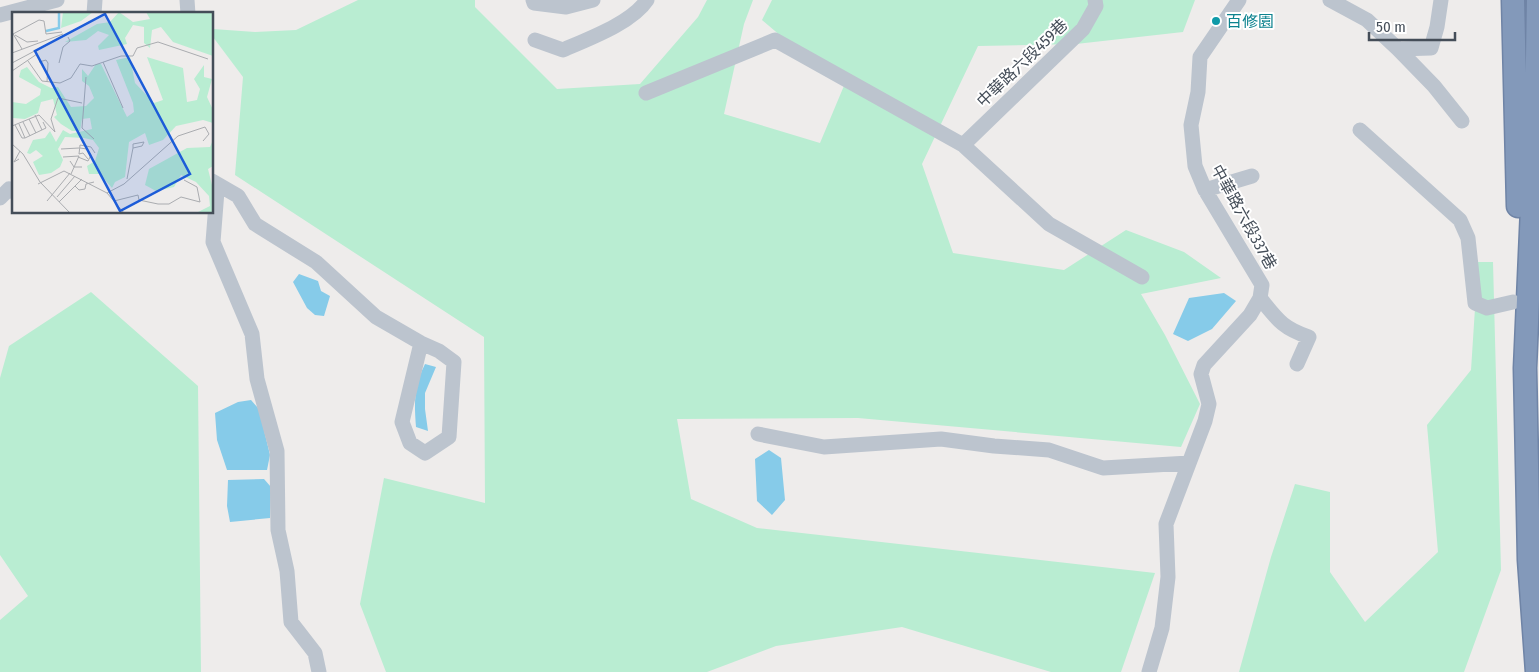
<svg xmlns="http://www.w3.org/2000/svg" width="1539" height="672" font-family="'Fira Sans Condensed','Noto Sans TC',sans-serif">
	<rect width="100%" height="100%" fill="#eeeceb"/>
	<!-- green -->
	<path fill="#b9edd2" d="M358 0H475V7L557 89 640 84 698 17 707 0H753L744 24 724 114 820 143 846 81 808 59 762 20 772 0H1195L1183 32 1076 44 978 46 922 164 953 253 1064 270 1126 230 1184 252 1221 278 1141 294 1165 335 1200 404 1181 447 858 418 677 419 691 499 757 528 1155 573 1121 672H1051L902 627 776 646 707 672H386L360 604 384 478 485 503 484 337 235 175 243 77 213 37V29L255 32 296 30Z
		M1478 262H1493L1501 570 1464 672H1239L1271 557 1295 484 1330 492V572L1365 622 1438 552 1427 425 1471 370Z
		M91 292 198 386 201 672H0V620L28 596 0 555V378L9 346Z"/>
	<!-- water -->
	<path fill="#86cbe9" d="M299 274 318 281 321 291 330 296 324 316 315 315 307 308 293 282Z
		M1224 293 1236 301 1212 329 1188 341 1173 334 1189 298Z
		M425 364 436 367 425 393V409L428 431 416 427C414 402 414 386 425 364Z
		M251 400 259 409 270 455 267 470H227L217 440 215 413 238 402Z
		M769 450 781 458 785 500 772 515 757 501 755 459Z
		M264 479 271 487 270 518 230 522 227 506 228 480Z"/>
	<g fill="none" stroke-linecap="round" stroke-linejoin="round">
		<defs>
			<path id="highway" d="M1513 0 1518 206
				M1537 672 1529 560 1525 368 1536 117 1538 0"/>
		</defs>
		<!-- highway casing -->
		<use href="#highway" stroke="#6f84a6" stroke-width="25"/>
		<!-- minor -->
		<path stroke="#bcc4ce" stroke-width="15" d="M187 0 188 14
			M533 0 534 3 566 7 593 0
			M1330 0 1367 20 1398 49 1431 48 1437 27 1441 0
			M94 14 95 0
			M0 15 57 0
			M535 40 563 50C588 39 632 23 647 0
			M1398 49 1434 86 1462 121
			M646 93 775 40 963 145 1049 224 1142 277
			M1360 130 1460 220 1468 238 1475 303 1487 308 1513 302
			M963 145 1083 29 1096 6 1095 0
			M212 181 238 196 255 224 316 262 376 317 421 343 439 351 454 362 449 437 425 453 410 443 402 422 421 343
			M212 183 217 191 213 242 252 334 257 379 277 451 278 530 287 571 291 622 315 653 319 672
			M1205 190 1252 176
			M0 198 9 189 14 192
			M1260 298C1277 319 1282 328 1309 337L1297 364
			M758 434 824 447 941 439 994 446 1049 450 1103 468 1189 463
			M1149 672 1162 628 1168 577 1166 524 1205 421 1209 404 1201 374 1204 365 1250 315 1260 298 1262 285 1205 190 1195 166 1191 125 1198 92 1200 57 1239 0"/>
		<!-- highway -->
		<use href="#highway" stroke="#8399ba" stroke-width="22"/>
	</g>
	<!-- markers -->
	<circle fill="#0f9aa8" stroke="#fff" stroke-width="2" cx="1216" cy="21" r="5"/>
	<g text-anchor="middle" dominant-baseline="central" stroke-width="4" stroke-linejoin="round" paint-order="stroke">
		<!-- culture labels -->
		<g font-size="16" fill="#0d838f" stroke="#fff" text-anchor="start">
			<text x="1226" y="21">百修園</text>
		</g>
		<!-- street labels -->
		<g font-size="16" fill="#444d58" stroke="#fff">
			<text transform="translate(1022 63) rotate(-44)">中華路六段459巷</text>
			<text transform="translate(1244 217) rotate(61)">中華路六段337巷</text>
		</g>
	</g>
	<!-- overview -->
	<g transform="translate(12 12)">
		<rect width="201" height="201" fill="#eeeceb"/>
		<path d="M51 0H81L69 9 49 16ZM107 0 121 10 138 7 134 0H201V44L161 30 149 15 140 18 138 36 132 31V15L121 13 113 26 115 32 87 38 86 34 97 23 86 19 74 28 53 30 85 12 98 10ZM118 45 123 71 142 91 151 88 135 45 171 56 175 90 185 88 188 77 182 67 192 53V65L200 67 195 85 201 98V111L191 108 164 114 151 128 137 133 133 121 117 130 113 165 103 170 100 176 88 162H77L75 154 83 149 87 136 81 128 72 126 53 125 46 137 51 148 48 155 39 161 27 163 21 150 31 144 24 138 18 142 15 141 21 128 33 126 38 119 44 130 51 118 58 122 80 117 78 106 70 107 68 119H60L49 112 42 105 45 103 41 87 29 90 26 101 13 107 1 106 0 90 14 92 28 83 29 77 7 65 9 58 15 55 27 70 39 76 46 75 59 95 74 94 82 86 77 74 70 69V57L76 64 84 52H89L115 105 122 100 121 91 104 48ZM201 128V154L196 157 201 177V201H184L198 194 197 184 184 170 169 163 162 175 144 179 133 173 137 157 175 136 198 135Z" fill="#b9edd2"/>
		<path fill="none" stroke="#86cbe9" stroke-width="2.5" d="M34 19 47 16V0"/>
		<path fill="none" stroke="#aaacb0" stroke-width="1" d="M0 20 10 37M1 22 27 8 32 9 34 22 50 20M3 23 15 30 26 29M0 41 51 22M16 49 30 69 48 71 59 66 68 52 80 54 109 44H121L125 36 146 30 196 47M27 50 34 48 36 51 35 70M91 50 111 96M0 51 96 0M47 51 51 35 58 29 56 25M0 59 25 42M74 65 70 116 82 127M23 103 30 118M17 107 24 121M11 110 18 124M7 112 13 126 34 116 31 110M3 113 10 126H13M0 114 27 103 43 120 39 107 46 86 70 91M0 132 11 142 28 170 58 201M49 137 67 136M51 145 67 144M66 145 76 149 79 143 75 137 68 136M7 147 2 150 8 139M76 147 71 141 67 142 68 133 79 135 83 141M58 149 62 155H70M59 162 67 144M115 167 121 136 130 134 132 130 121 132V136M26 172 52 159 95 181 112 201M63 174 67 178 73 177 74 172 82 170M95 181 112 172 166 124 193 115 197 122 191 129M45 185 63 164M35 189 58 161M102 189 126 183 127 188 146 192H157L169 185 188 190 185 175 172 168M47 190 70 167"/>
		<path fill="#1c5cd8" fill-opacity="0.15" stroke="#1c5cd8" stroke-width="2.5" d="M93 2 178 162 108 199 23 39Z"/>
		<rect width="201" height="201" fill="none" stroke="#444d58" stroke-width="2.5"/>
	</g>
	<!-- scale -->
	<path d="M1369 32v8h86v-8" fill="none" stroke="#444d58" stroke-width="2.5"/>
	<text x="1376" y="32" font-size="15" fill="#444d58" stroke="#ffffff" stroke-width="4" paint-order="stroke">50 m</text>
</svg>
